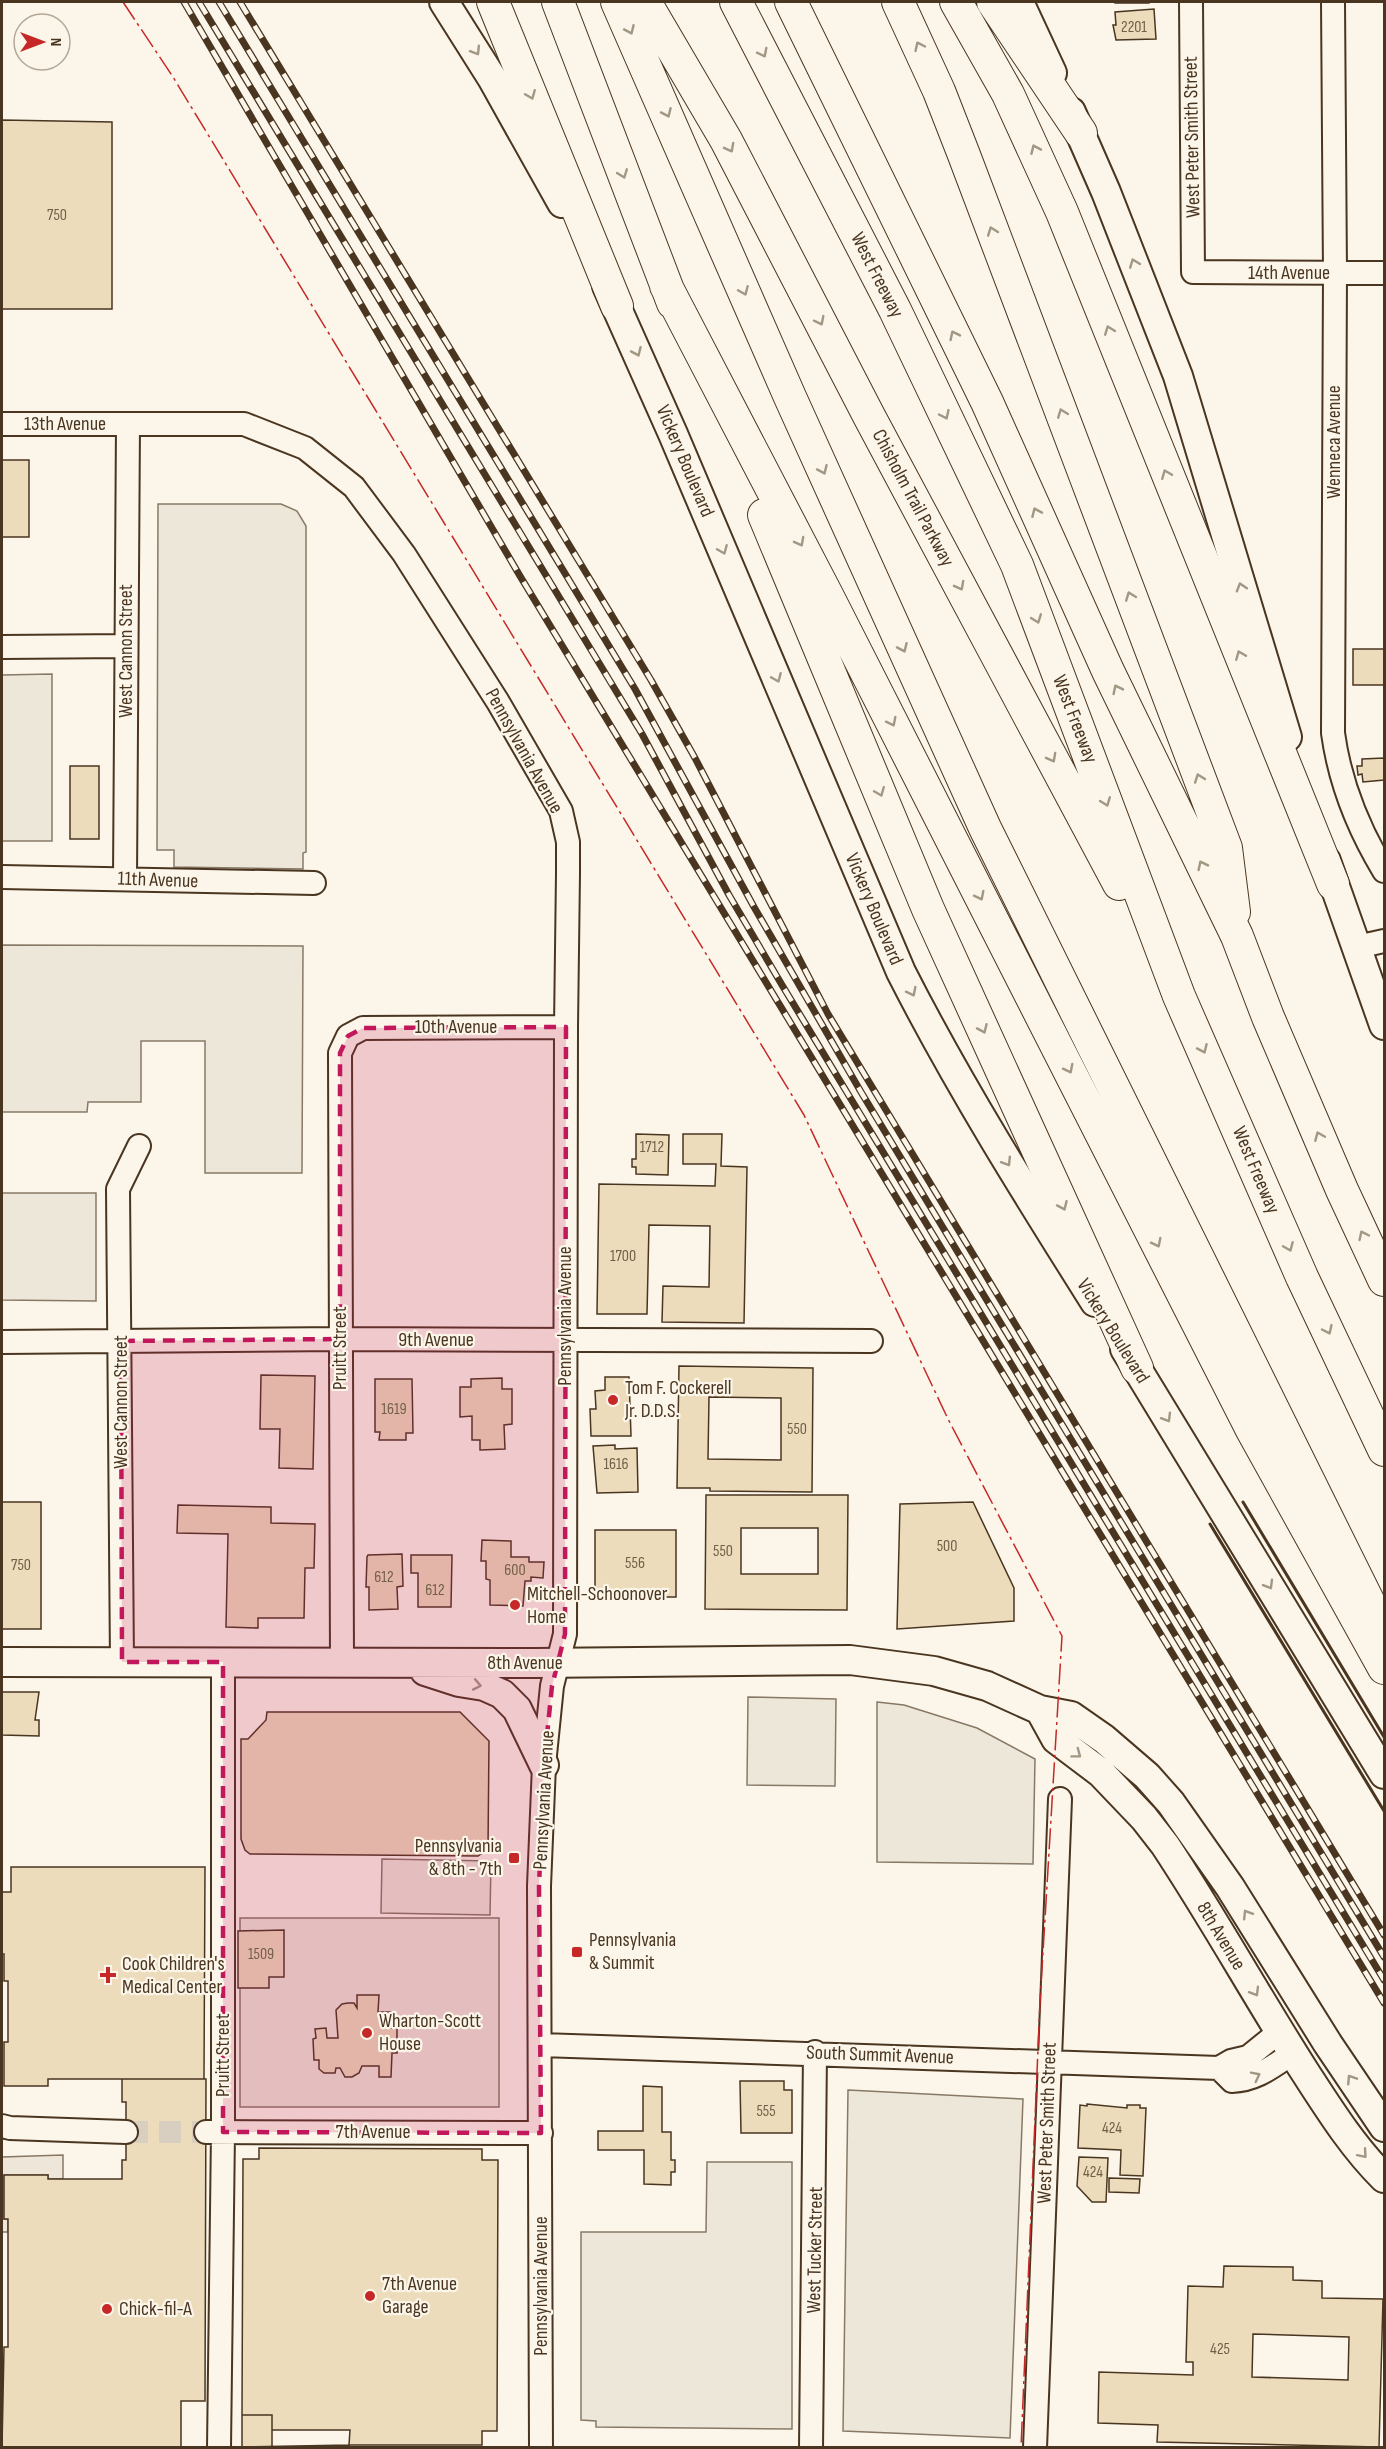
<svg xmlns="http://www.w3.org/2000/svg" width="1386" height="2449" font-family="'Sofia Sans Condensed',sans-serif">
	<rect width="100%" height="100%" fill="#fbf6e9"/>
	<!-- green -->
	<path fill="#ede6d9" stroke="#887966" stroke-width="1.5" d="M240 1918H499V2107H240Z
		M63 2155V2179H48V2175H4V2219H8V2232H2V2157Z"/>
	<!-- parking -->
	<path fill="#ede7d9" stroke="#887966" stroke-width="1.5" d="M158 504H281L297 511 306 526V852L303 853V869L174 867V850H157Z
		M52 674V841H2V675Z
		M2 945 303 946 302 1173H205V1041H141V1102H88L87 1112H2Z
		M2 1193H96V1301L2 1300Z
		M748 1697 836 1699 835 1786 747 1785Z
		M877 1702 904 1705 977 1728 1035 1759 1033 1864 877 1862Z
		M382 1859 491 1861 490 1915 381 1913Z
		M848 2090 1023 2099 1010 2438 843 2431Z
		M707 2162H792V2429L596 2427V2421L581 2420V2232H706Z"/>
	<!-- building -->
	<path fill="#ecdcbc" stroke="#4a3520" stroke-width="1.5" fill-rule="evenodd" d="M1115 2H1149V3H1115Z
		M1154 9 1156 39 1116 40 1113 25H1116L1115 12Z
		M2 120 112 122V309H2Z
		M2 460H29V537H2Z
		M1353 649H1384V685H1353Z
		M1384 758V780L1363 782 1362 774 1358 775 1357 766H1362V759Z
		M70 766H99V839H70Z
		M636 1134 669 1135 668 1175 636 1174V1167H632V1159H636Z
		M683 1134H722L721 1166 747 1167 744 1323 662 1322 663 1286 709 1287 710 1226 649 1225 647 1314H597L599 1184 715 1186 716 1164H683Z
		M679 1366 813 1368 812 1492 710 1491V1488H677ZM709 1397 781 1398V1460L708 1459Z
		M261 1375 315 1376 313 1469 279 1468 280 1429H260Z
		M605 1377H629L631 1436H591L590 1409H596L595 1391 605 1390Z
		M502 1378V1389H512V1424L504 1425 505 1449 480 1450V1440H472V1416L460 1417V1387H471V1379Z
		M375 1379H412L413 1433H406V1440H379L380 1432H375Z
		M615 1445V1449L637 1448 638 1492 597 1493 593 1446Z
		M706 1495H848L847 1610 705 1609ZM741 1528H818V1574H741Z
		M2 1502H41V1629H2Z
		M973 1502 1014 1588V1621L897 1629 900 1504Z
		M178 1505 271 1507V1523L315 1524 314 1568H305L304 1618H258V1628L226 1627 228 1534 177 1533Z
		M595 1530H676V1597H595Z
		M482 1540 511 1541V1557H529V1562H544L543 1578 531 1577V1581H525L523 1606 490 1605V1580L486 1579V1561H481Z
		M402 1554 403 1586 397 1587 398 1609 369 1610V1587H366L367 1557 368 1555Z
		M411 1555H452L451 1607H418V1573H411Z
		M2 1692H39L35 1720H39V1736L2 1735Z
		M267 1712H460L489 1741 488 1849 478 1856 250 1854 245 1850 241 1839V1739H248L266 1720Z
		M11 1867H205L204 2079H48V2086H4V2042H8V1981H4V1954H2V1892H11Z
		M284 1930V1977H269V1988H238V1931Z
		M357 1995H379L378 2012H391V2028L397 2027V2053H392L391 2077H379V2066H362L359 2073 352 2077H345L340 2068H336L335 2073H324L319 2069V2060H314L313 2039 316 2038 315 2029 326 2028 327 2038H338L336 2010 342 2004 348 2003H354L357 2008Z
		M122 2079H206L205 2401H181V2448H2L4 2347H8V2219H4V2175H48V2179H122V2160H126V2102H122Z
		M740 2081H784V2090H792V2133H741Z
		M643 2086 662 2087V2132H671V2160H675V2172H671V2185L644 2184V2150H598V2131H643Z
		M1087 2104 1127 2108V2105H1140V2108H1146L1143 2176 1120 2175 1121 2150 1078 2148 1080 2105 1087 2106Z
		M259 2148 482 2149V2160H498L497 2431H482V2445H349L350 2430H272V2415H242L243 2159H259Z
		M1079 2157 1108 2158 1106 2202H1092L1077 2186Z
		M1109 2178 1140 2179 1139 2193 1109 2192Z
		M1224 2266 1293 2267V2280L1322 2281V2298L1383 2299 1379 2447 1157 2442 1158 2425 1098 2423 1099 2372 1193 2375V2362H1186L1188 2286 1223 2287ZM1253 2334 1349 2337 1348 2380 1252 2377Z
		M242 2415H272V2447H242Z
		M349 2445V2448H240V2447Z"/>
	<g fill="none" stroke-linecap="round" stroke-linejoin="round">
		<!-- minor-tunnel -->
		<path stroke="#d8cfc1" stroke-width="22" stroke-dasharray="22 11" stroke-linecap="butt" d="M126 2132H206"/>
		<defs>
			<path id="minor" d="M1191 2 1193 272 1384 273
				M1333 2 1335 273 1333 733C1340 784 1358 828 1384 871
				M2 424H244L305 448 354 487 404 554 498 702 561 811 568 842V873L566 1027 565 1634 552 1686 544 1765 539 1886 541 2448
				M2 647 126 646
				M2 877 314 883
				M125 879 128 424
				M1357 947 1384 941
				M2 1342 340 1339 871 1341
				M122 1662 118 1189 139 1146
				M342 1663 340 1053 348 1036 363 1028 566 1027
				M541 2045 1219 2068 1231 2061 1248 2057 1279 2032
				M1219 2068 1232 2081C1257 2080 1273 2066 1293 2053
				M2 2126 10 2128 126 2132
				M206 2132 541 2133
				M219 2448 223 2132V1662
				M811 2448 815 2052
				M1035 2448 1060 1799"/>
			<path id="major" d="M444 2 492 78 562 203
				M1019 2 1052 73
				M1071 112 1106 192 1178 376 1287 737
				M607 286 673 434 901 972C959 1086 1027 1194 1095 1302
				M1326 861 1384 1025
				M1125 1349 1384 1774
				M2 1662 535 1663 850 1660 934 1671 987 1686 1040 1710 1071 1716 1104 1739 1147 1776 1171 1803 1230 1887 1328 2044 1384 2127
				M425 1671 459 1682 484 1686 502 1694 517 1709 544 1765
				M1040 1710 1056 1739 1101 1773 1144 1818 1165 1845C1214 1919 1257 1997 1305 2072 1329 2109 1352 2146 1384 2178"/>
			<path id="highway" d="M493 2 617 306
				M558 2 673 303
				M617 2 790 397 985 828 1384 1633
				M645 2 726 140 869 416 1119 884
				M736 2 895 310 1017 565 1179 996 1302 1277 1384 1450
				M791 2 987 402 1108 671 1237 936 1268 1017 1342 1190 1384 1280
				M898 2 939 91 964 155 1226 848 1234 912
				M956 2 1008 94 1062 212 1333 884
				M993 2 1081 133
				M666 286 827 595 1252 1430 1384 1668
				M764 515 928 909 1137 1368"/>
		</defs>
		<!-- minor casing -->
		<use href="#minor" stroke="#4a3520" stroke-width="26"/>
		<!-- major casing -->
		<use href="#major" stroke="#4a3520" stroke-width="32"/>
		<!-- highway casing -->
		<use href="#highway" stroke="#4a3520" stroke-width="34"/>
		<!-- minor -->
		<use href="#minor" stroke="#fbf6e9" stroke-width="22"/>
		<!-- major -->
		<use href="#major" stroke="#fbf6e9" stroke-width="28"/>
		<!-- highway -->
		<use href="#highway" stroke="#fbf6e9" stroke-width="32"/>
		<defs>
			<path id="rail" d="M184 2 520 576 1384 2003
				M199 2 642 734 729 895 782 985 1384 1980
				M219 2 635 689 754 907 861 1092 1384 1957
				M240 2 651 680 695 758 828 1014 1384 1935"/>
		</defs>
		<!-- rail casing -->
		<use href="#rail" stroke="#4a3520" stroke-width="7"/>
		<!-- rail -->
		<use href="#rail" stroke="#fbf6e9" stroke-width="4.5" stroke-dasharray="14" stroke-linecap="butt"/>
		<!-- wall -->
		<path stroke="#4a3520" stroke-width="3" d="M1243 1502 1384 1737
			M1210 1524 1384 1811"/>
		<!-- power -->
		<path stroke="#c62828" stroke-width="1.5" stroke-dasharray="21 4.5 3 4.5" stroke-linecap="butt" d="M123 2 173 77 804 1115 948 1419 1062 1636 1040 2002 1021 2448"/>
	</g>
	<!-- one-way arrows -->
	<defs><path id="oneway-chevron" d="M-2-3.5L2.5 0L-2 3.5" fill="none" stroke-width="1.6" stroke-linecap="round" stroke-linejoin="round" transform="scale(1.5)"/></defs>
	<g stroke="#a29684">
		<use href="#oneway-chevron" transform="translate(630 30) rotate(66)"/>
		<use href="#oneway-chevron" transform="translate(919 46) rotate(-115)"/>
		<use href="#oneway-chevron" transform="translate(476 51) rotate(58)"/>
		<use href="#oneway-chevron" transform="translate(763 53) rotate(63)"/>
		<use href="#oneway-chevron" transform="translate(531 95) rotate(68)"/>
		<use href="#oneway-chevron" transform="translate(667 113) rotate(66)"/>
		<use href="#oneway-chevron" transform="translate(730 148) rotate(62)"/>
		<use href="#oneway-chevron" transform="translate(1035 149) rotate(-114)"/>
		<use href="#oneway-chevron" transform="translate(623 174) rotate(69)"/>
		<use href="#oneway-chevron" transform="translate(992 231) rotate(-110)"/>
		<use href="#oneway-chevron" transform="translate(1134 263) rotate(-111)"/>
		<use href="#oneway-chevron" transform="translate(744 291) rotate(67)"/>
		<use href="#oneway-chevron" transform="translate(820 321) rotate(63)"/>
		<use href="#oneway-chevron" transform="translate(1109 330) rotate(-111)"/>
		<use href="#oneway-chevron" transform="translate(954 335) rotate(-116)"/>
		<use href="#oneway-chevron" transform="translate(637 352) rotate(66)"/>
		<use href="#oneway-chevron" transform="translate(1062 413) rotate(-111)"/>
		<use href="#oneway-chevron" transform="translate(945 415) rotate(65)"/>
		<use href="#oneway-chevron" transform="translate(823 470) rotate(66)"/>
		<use href="#oneway-chevron" transform="translate(1166 474) rotate(-112)"/>
		<use href="#oneway-chevron" transform="translate(1036 512) rotate(-114)"/>
		<use href="#oneway-chevron" transform="translate(800 542) rotate(62)"/>
		<use href="#oneway-chevron" transform="translate(723 550) rotate(67)"/>
		<use href="#oneway-chevron" transform="translate(960 586) rotate(62)"/>
		<use href="#oneway-chevron" transform="translate(1241 587) rotate(-107)"/>
		<use href="#oneway-chevron" transform="translate(1130 596) rotate(-111)"/>
		<use href="#oneway-chevron" transform="translate(1037 619) rotate(69)"/>
		<use href="#oneway-chevron" transform="translate(903 648) rotate(66)"/>
		<use href="#oneway-chevron" transform="translate(1240 655) rotate(-112)"/>
		<use href="#oneway-chevron" transform="translate(777 678) rotate(67)"/>
		<use href="#oneway-chevron" transform="translate(1117 689) rotate(-116)"/>
		<use href="#oneway-chevron" transform="translate(892 722) rotate(63)"/>
		<use href="#oneway-chevron" transform="translate(1052 758) rotate(62)"/>
		<use href="#oneway-chevron" transform="translate(1199 778) rotate(-110)"/>
		<use href="#oneway-chevron" transform="translate(880 792) rotate(68)"/>
		<use href="#oneway-chevron" transform="translate(1106 802) rotate(69)"/>
		<use href="#oneway-chevron" transform="translate(1202 865) rotate(-116)"/>
		<use href="#oneway-chevron" transform="translate(980 896) rotate(63)"/>
		<use href="#oneway-chevron" transform="translate(912 992) rotate(63)"/>
		<use href="#oneway-chevron" transform="translate(983 1029) rotate(66)"/>
		<use href="#oneway-chevron" transform="translate(1203 1049) rotate(66)"/>
		<use href="#oneway-chevron" transform="translate(1069 1069) rotate(63)"/>
		<use href="#oneway-chevron" transform="translate(1319 1136) rotate(-113)"/>
		<use href="#oneway-chevron" transform="translate(1007 1162) rotate(58)"/>
		<use href="#oneway-chevron" transform="translate(1063 1206) rotate(66)"/>
		<use href="#oneway-chevron" transform="translate(1363 1235) rotate(-115)"/>
		<use href="#oneway-chevron" transform="translate(1157 1243) rotate(63)"/>
		<use href="#oneway-chevron" transform="translate(1289 1247) rotate(67)"/>
		<use href="#oneway-chevron" transform="translate(1328 1330) rotate(65)"/>
		<use href="#oneway-chevron" transform="translate(1167 1418) rotate(59)"/>
		<use href="#oneway-chevron" transform="translate(1269 1585) rotate(59)"/>
		<use href="#oneway-chevron" transform="translate(477 1685) rotate(11)"/>
		<use href="#oneway-chevron" transform="translate(1077 1754) rotate(37)"/>
		<use href="#oneway-chevron" transform="translate(1247 1914) rotate(-122)"/>
		<use href="#oneway-chevron" transform="translate(1255 1992) rotate(59)"/>
		<use href="#oneway-chevron" transform="translate(1256 2076) rotate(-27)"/>
		<use href="#oneway-chevron" transform="translate(1351 2079) rotate(-123)"/>
		<use href="#oneway-chevron" transform="translate(1363 2154) rotate(49)"/>
	</g>
	<!-- marked area -->
	<path fill="#c2185b" fill-opacity="0.2" stroke="#c2185b" stroke-width="4.5" stroke-dasharray="12 8" stroke-linejoin="round" d="M566 1027 565 1634 552 1686 544 1765 539 1886 541 2133 223 2132V1662H122L121 1341 340 1339V1053L348 1036 363 1028Z"/>
	<!-- markers -->
	<g fill="#c62828" stroke="#fbf6e9" stroke-width="2">
		<circle cx="613" cy="1400" r="6"/>
		<circle cx="515" cy="1605" r="6"/>
		<rect x="508" y="1852" width="12" height="12" rx="3"/>
		<rect x="571" y="1946" width="12" height="12" rx="3"/>
		<path d="M105 1966h6v6h6v6h-6v6h-6v-6h-6v-6h6z"/>
		<circle cx="367" cy="2033" r="6"/>
		<circle cx="370" cy="2296" r="6"/>
		<circle cx="107" cy="2309" r="6"/>
	</g>
	<g text-anchor="middle" dominant-baseline="central" stroke-width="4.5" stroke-linejoin="round" paint-order="stroke">
		<!-- number labels -->
		<g font-size="16" fill="#725f47">
			<text x="1134" y="27">2201</text>
			<text x="57" y="215">750</text>
			<text x="652" y="1147">1712</text>
			<text x="623" y="1256">1700</text>
			<text x="394" y="1409">1619</text>
			<text x="797" y="1429">550</text>
			<text x="616" y="1464">1616</text>
			<text x="947" y="1546">500</text>
			<text x="723" y="1551">550</text>
			<text x="635" y="1563">556</text>
			<text x="21" y="1565">750</text>
			<text x="515" y="1570">600</text>
			<text x="384" y="1577">612</text>
			<text x="435" y="1590">612</text>
			<text x="261" y="1954">1509</text>
			<text x="766" y="2111">555</text>
			<text x="1112" y="2128">424</text>
			<text x="1093" y="2172">424</text>
			<text x="1220" y="2349">425</text>
		</g>
		<!-- street labels -->
		<g font-size="20" fill="#4a3520" stroke="#fbf6e9">
			<text transform="translate(1192 137) rotate(-91)">West Peter Smith Street</text>
			<text x="1289" y="273">14th Avenue</text>
			<text transform="translate(877 275) rotate(63)">West Freeway</text>
			<text x="65" y="424">13th Avenue</text>
			<text transform="translate(1334 442) rotate(-90)">Wenneca Avenue</text>
			<text transform="translate(685 461) rotate(67)">Vickery Boulevard</text>
			<text transform="translate(913 498) rotate(62)">Chisholm Trail Parkway</text>
			<text transform="translate(126 651) rotate(-90)">West Cannon Street</text>
			<text transform="translate(1075 719) rotate(69)">West Freeway</text>
			<text transform="translate(524 751) rotate(61)">Pennsylvania Avenue</text>
			<text transform="translate(158 880) rotate(2)">11th Avenue</text>
			<text transform="translate(874 909) rotate(67)">Vickery Boulevard</text>
			<text x="456" y="1027">10th Avenue</text>
			<text transform="translate(1256 1170) rotate(67)">West Freeway</text>
			<text transform="translate(565 1316) rotate(-90)">Pennsylvania Avenue</text>
			<text transform="translate(1113 1331) rotate(58)">Vickery Boulevard</text>
			<text x="436" y="1340">9th Avenue</text>
			<text transform="translate(340 1348) rotate(-90)">Pruitt Street</text>
			<text transform="translate(121 1402) rotate(-90)">West Cannon Street</text>
			<text x="525" y="1663">8th Avenue</text>
			<text transform="translate(544 1800) rotate(-87)">Pennsylvania Avenue</text>
			<text transform="translate(1221 1936) rotate(59)">8th Avenue</text>
			<text transform="translate(223 2055) rotate(-90)">Pruitt Street</text>
			<text transform="translate(880 2055) rotate(2)">South Summit Avenue</text>
			<text transform="translate(1047 2123) rotate(-88)">West Peter Smith Street</text>
			<text x="373" y="2132">7th Avenue</text>
			<text transform="translate(815 2250) rotate(-89)">West Tucker Street</text>
			<text transform="translate(541 2286) rotate(-90)">Pennsylvania Avenue</text>
		</g>
		<!-- poi labels -->
		<g font-size="20" fill="#4a3520" stroke="#fbf6e9" text-anchor="start">
			<text x="625" y="1388">Tom F. Cockerell<tspan x="625" dy="23">Jr. D.D.S.</tspan></text>
			<text x="527" y="1594">Mitchell-Schoonover<tspan x="527" dy="23">Home</tspan></text>
			<text x="502" y="1846" text-anchor="end">Pennsylvania<tspan x="502" dy="23">&amp; 8th - 7th</tspan></text>
			<text x="589" y="1940">Pennsylvania<tspan x="589" dy="23">&amp; Summit</tspan></text>
			<text x="122" y="1964">Cook Children's<tspan x="122" dy="23">Medical Center</tspan></text>
			<text x="379" y="2021">Wharton-Scott<tspan x="379" dy="23">House</tspan></text>
			<text x="382" y="2284">7th Avenue<tspan x="382" dy="23">Garage</tspan></text>
			<text x="119" y="2309">Chick-fil-A</text>
		</g>
	</g>
	<!-- border -->
	<rect width="1386" height="2449" fill="none" stroke="#4a3520" stroke-width="6"/>
	<!-- north arrow -->
	<g transform="translate(42 42) rotate(90)"><circle r="28" fill="#fbf6e9" stroke="#b4a999" stroke-width="1.5"/>
	<path d="M0-4.5L10 22L0 15L-10 22Z" fill="#c62828"/>
	<text y="-9" font-size="16" font-weight="bold" text-anchor="middle" fill="#4a3520">N</text>
	</g>
</svg>
